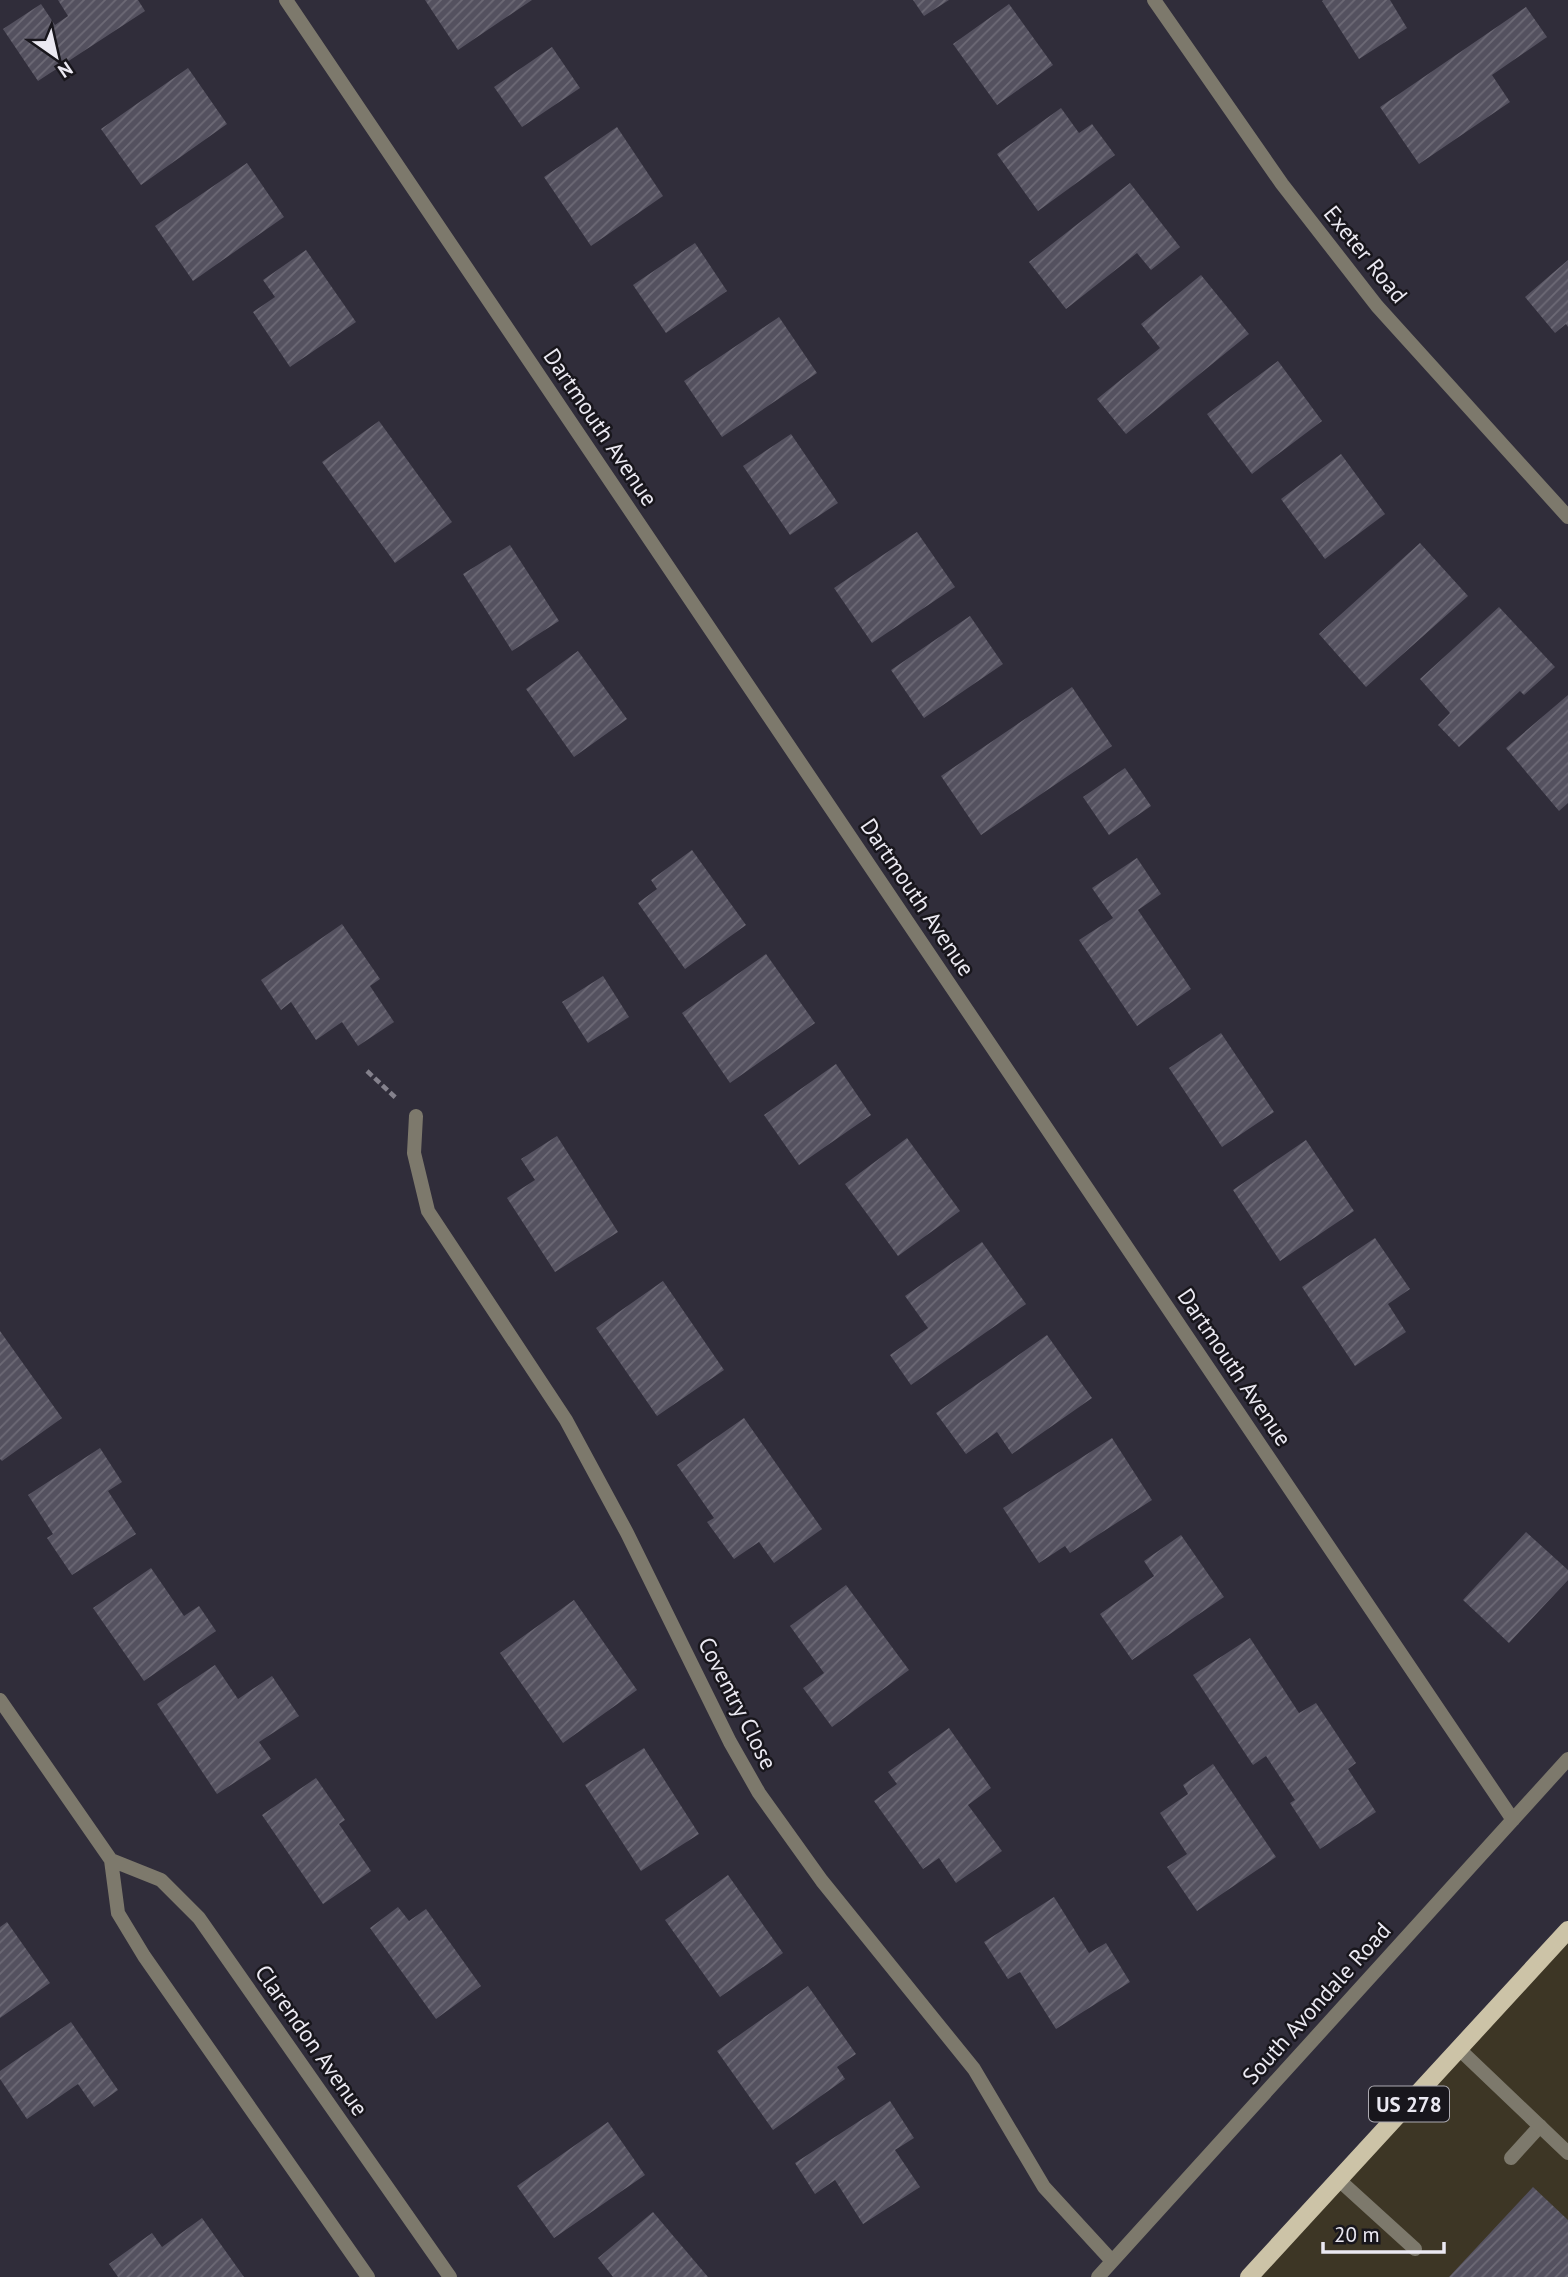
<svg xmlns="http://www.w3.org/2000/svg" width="1568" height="2277" font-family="'PT Sans',sans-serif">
	<defs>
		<pattern id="building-hatch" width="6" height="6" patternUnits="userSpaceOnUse" patternTransform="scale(1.75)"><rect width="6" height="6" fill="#54515f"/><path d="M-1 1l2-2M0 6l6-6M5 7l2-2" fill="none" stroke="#6d6a76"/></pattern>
	</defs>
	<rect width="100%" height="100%" fill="#302d3a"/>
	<!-- commercial -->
	<path fill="#3d3625" d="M1568 1927V2277H1242Z"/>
	<!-- building -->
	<path fill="url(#building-hatch)" d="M58 0H138L145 11 38 81 3 29 41 4 55 25 68 16Z
		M425 0H532L458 50Z
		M913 0H949L924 16Z
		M1324 0H1390L1407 28 1359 59 1322 1Z
		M1009 4 1053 65 997 105 953 44Z
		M1526 7 1547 37 1492 75 1510 102 1419 164 1380 107Z
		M552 47 580 88 522 127 494 87Z
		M188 68 227 124 141 185 101 129Z
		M1061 108 1079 133 1092 124 1115 155 1038 211 997 154Z
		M617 127 663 196 591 246 544 177Z
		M247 163 284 217 193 281 155 226Z
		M1130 183 1180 247 1151 270 1137 253 1066 309 1029 262Z
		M695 243 727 291 666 333 633 285Z
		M306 250 356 322 290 367 253 312 275 297 263 280Z
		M1568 260V327L1566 324 1555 333 1525 297Z
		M1201 275 1249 334 1126 434 1097 399 1160 348 1141 324Z
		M779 317 817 373 722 437 684 381Z
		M1278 361 1322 421 1252 474 1207 414Z
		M379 421 452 522 395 563 322 462Z
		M791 434 838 503 790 535 743 466Z
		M1341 454 1385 514 1325 559 1281 499Z
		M917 532 955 587 872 643 834 588Z
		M1420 543 1468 596 1366 687 1319 634Z
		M510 545 559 621 512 651 463 574Z
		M1499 607 1555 667 1524 695 1520 691 1459 747 1438 725 1450 713 1420 679Z
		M970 616 1003 664 924 718 891 670Z
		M578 651 627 719 574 757 526 689Z
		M1072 687 1112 746 981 835 941 776Z
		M1568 695V803L1559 811 1506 748Z
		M1125 768 1151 806 1109 835 1083 797Z
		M692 850 746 925 685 969 638 903 657 889 651 880Z
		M1137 858 1161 894 1138 910 1191 989 1137 1026 1079 940 1113 918 1092 888Z
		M342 924 380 979 370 986 394 1022 358 1046 342 1022 316 1040 291 1002 281 1010 261 980Z
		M766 954 815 1023 730 1083 682 1013Z
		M603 976 629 1017 588 1043 562 1002Z
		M1221 1033 1274 1112 1222 1147 1169 1068Z
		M836 1064 871 1115 799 1165 764 1115Z
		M557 1136 618 1232 555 1272 507 1198 535 1180 521 1159Z
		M907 1138 960 1211 898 1256 845 1184Z
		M1306 1140 1354 1211 1280 1261 1233 1190Z
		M1375 1238 1410 1289 1388 1304 1406 1332 1355 1366 1302 1287Z
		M982 1242 1026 1304 911 1385 890 1355 928 1328 905 1296Z
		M663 1281 724 1370 657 1416 596 1328Z
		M0 1331 62 1418 2 1461 0 1459Z
		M1047 1335 1092 1398 1012 1454 997 1432 966 1454 936 1413Z
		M744 1418 822 1529 774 1563 759 1542 734 1559 707 1522 714 1518 677 1465Z
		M1112 1438 1152 1500 1070 1553 1065 1546 1039 1563 1003 1508Z
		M100 1448 122 1482 108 1491 136 1534 72 1575 47 1538 53 1534 28 1495Z
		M1526 1532 1568 1570V1580L1509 1643 1463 1600Z
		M1181 1535 1224 1597 1132 1660 1100 1614 1154 1576 1144 1561Z
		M151 1568 184 1616 199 1606 216 1631 144 1681 93 1608Z
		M846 1585 909 1670 832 1727 803 1688 824 1673 790 1626Z
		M574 1600 637 1690 563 1743 500 1653Z
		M1250 1638 1299 1713 1316 1703 1356 1763 1348 1769 1376 1812 1320 1849 1290 1803 1295 1800 1266 1756 1253 1765 1193 1675Z
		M215 1665 238 1699 272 1676 299 1716 259 1742 271 1759 217 1794 157 1704Z
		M949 1728 991 1788 968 1805 1002 1851 956 1883 939 1858 923 1869 874 1801 897 1784 888 1772Z
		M644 1748 699 1834 641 1871 585 1785Z
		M1213 1764 1276 1857 1197 1911 1167 1867 1187 1854 1160 1813 1188 1794 1183 1785Z
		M316 1778 345 1820 339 1824 371 1871 323 1904 262 1815Z
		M728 1875 783 1953 720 1997 665 1920Z
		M1054 1897 1089 1953 1106 1943 1130 1982 1056 2029 1020 1972 1008 1979 984 1942Z
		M398 1907 409 1921 426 1909 481 1986 436 2019 370 1928Z
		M7 1922 50 1983 0 2018V1927Z
		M808 1986 856 2054 837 2067 845 2079 773 2130 717 2051Z
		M71 2022 118 2090 94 2107 78 2084 27 2119 0 2079V2071Z
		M890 2101 914 2138 895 2150 920 2187 863 2224 835 2180 815 2194 795 2163Z
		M608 2122 645 2175 554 2238 517 2186Z
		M1533 2187 1568 2220V2277H1449Z
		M653 2212 708 2277H613L598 2258Z
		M202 2218 244 2277H118L109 2264 152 2233 162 2247Z"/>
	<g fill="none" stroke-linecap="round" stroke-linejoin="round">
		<!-- path -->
		<path stroke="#84818c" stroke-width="4.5" stroke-dasharray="7 3.5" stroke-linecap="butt" d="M367 1071 397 1099"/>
		<!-- service -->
		<path stroke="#7d796c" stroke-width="14" d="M1511 2158 1540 2126
			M1339 2180 1415 2249"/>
		<!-- minor -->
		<path stroke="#7d796c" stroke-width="14" d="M286 0 1513 1820
			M1154 0 1282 184 1377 306 1568 517
			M416 1116 414 1153 428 1211 566 1420 627 1533 730 1742 759 1793 822 1881 974 2069 1044 2187 1112 2261
			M0 1700 111 1860 118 1913 144 1956 368 2277
			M111 1860 161 1880 199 1918 450 2277
			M1459 2049 1568 2153
			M1098 2277 1568 1759"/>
		<!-- primary -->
		<path stroke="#ccc3a7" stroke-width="18" d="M1249 2277 1568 1930"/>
	</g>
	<g text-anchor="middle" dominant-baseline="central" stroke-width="5" stroke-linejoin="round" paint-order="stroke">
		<!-- shield labels -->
		<rect fill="#18161c" stroke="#acaab2" stroke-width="2" x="1369" y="2086.5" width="80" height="35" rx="5"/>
		<g font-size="21" font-weight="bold" fill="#ebe9f2">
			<text x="1409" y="2104">US 278</text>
		</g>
		<!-- street labels -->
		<g font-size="23" fill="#ebe9f2" stroke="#18161c">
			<text transform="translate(1366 254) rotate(51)">Exeter Road</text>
			<text transform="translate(601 427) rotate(56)">Dartmouth Avenue</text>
			<text transform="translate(918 897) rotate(56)">Dartmouth Avenue</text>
			<text transform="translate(1235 1367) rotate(56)">Dartmouth Avenue</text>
			<text transform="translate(738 1703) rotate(63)">Coventry Close</text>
			<text transform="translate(1316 2003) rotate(-48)">South Avondale Road</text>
			<text transform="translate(312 2040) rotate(55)">Clarendon Avenue</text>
		</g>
	</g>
	<!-- north arrow -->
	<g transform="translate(56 56) rotate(146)" stroke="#18161c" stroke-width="5" paint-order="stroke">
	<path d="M0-5L12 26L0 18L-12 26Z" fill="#ebe9f2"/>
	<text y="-10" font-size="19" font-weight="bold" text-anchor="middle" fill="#ebe9f2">N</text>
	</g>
	<!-- scale -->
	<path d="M1323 2242v10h121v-10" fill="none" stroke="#ebe9f2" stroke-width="3.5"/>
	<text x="1334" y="2242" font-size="21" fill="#ebe9f2" stroke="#18161c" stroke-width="5" paint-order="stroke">20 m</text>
</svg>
